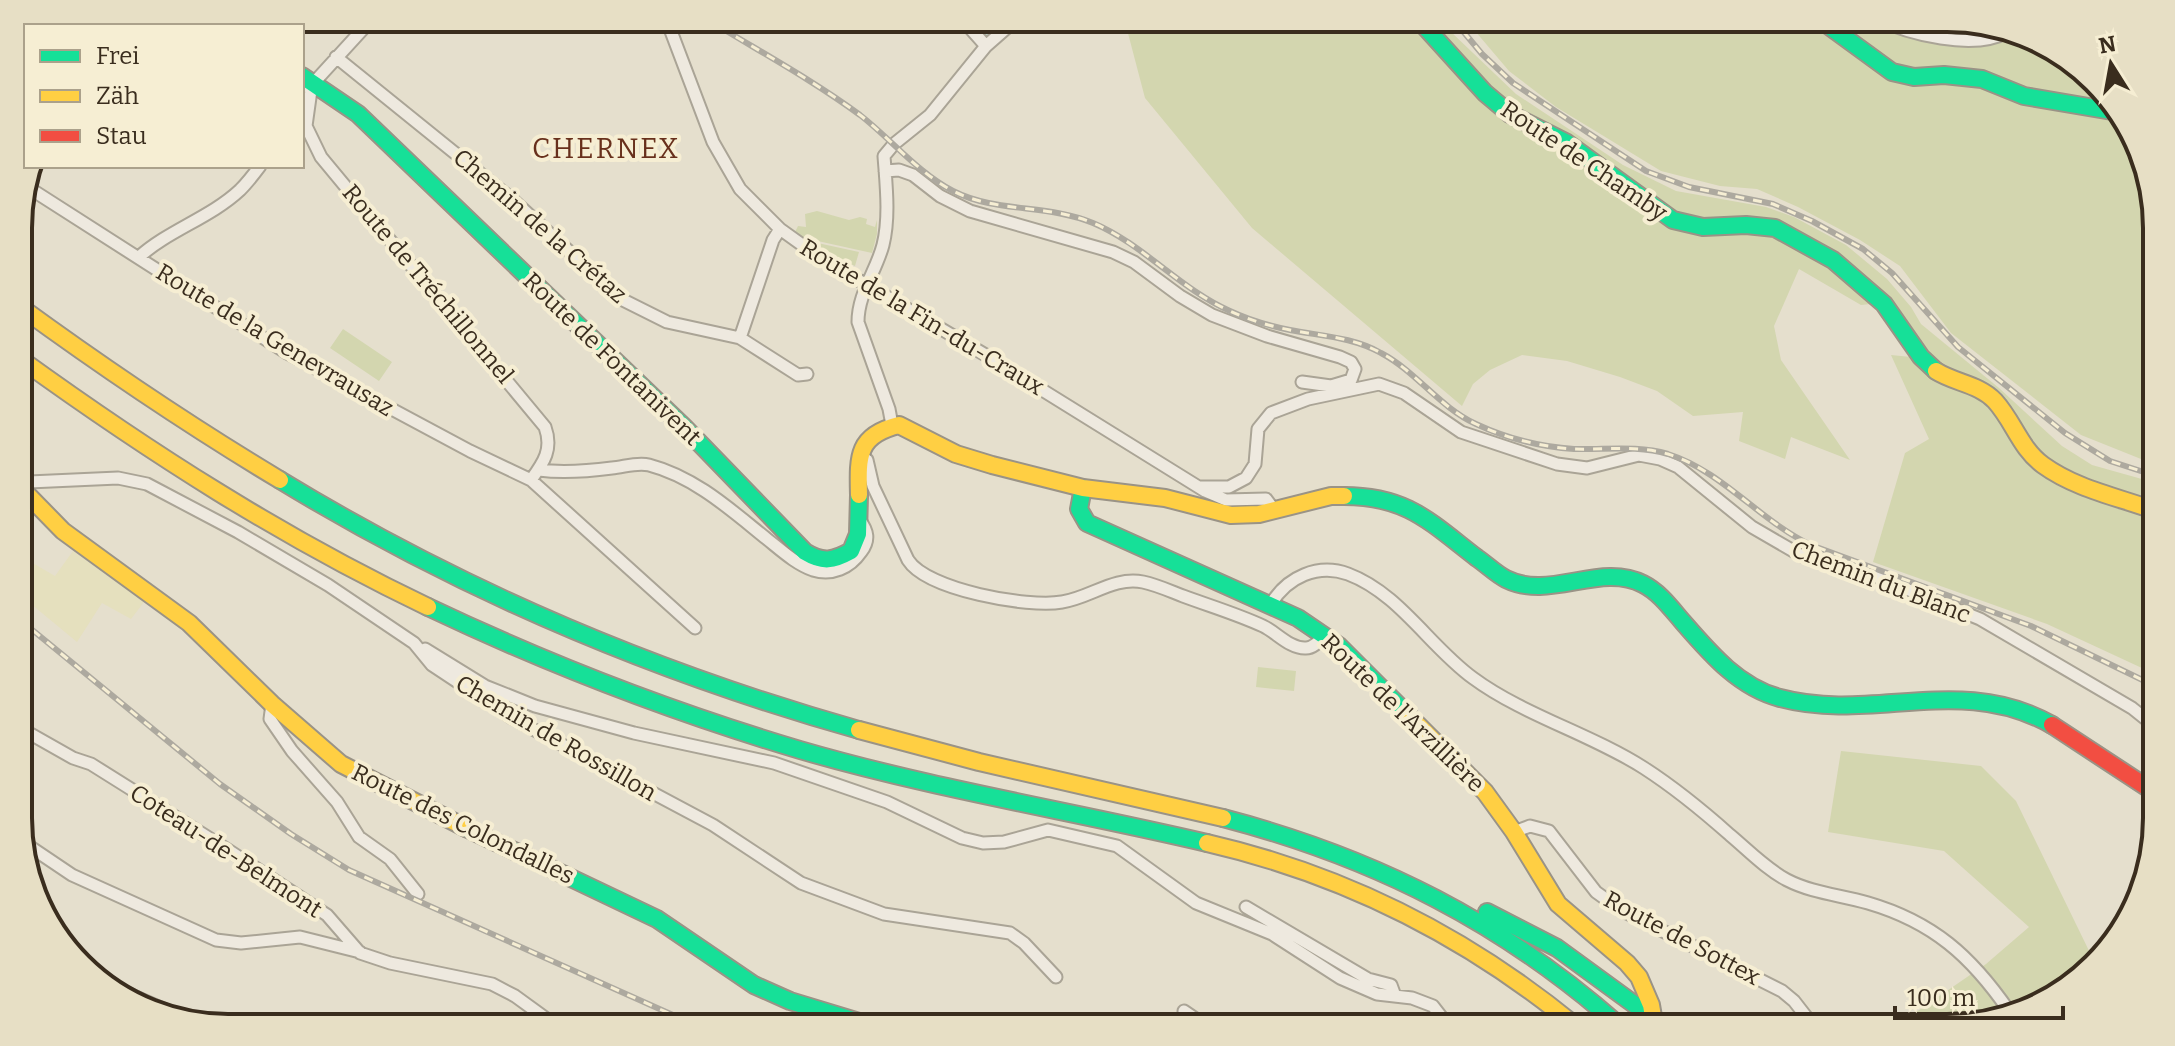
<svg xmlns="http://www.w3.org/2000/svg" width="2175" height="1046" font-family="Bitter,serif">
	<rect width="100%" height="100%" fill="#e5dfcd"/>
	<!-- farmland -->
	<path fill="#e5e0be" d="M73 551 144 602 131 619 102 603 77 642 19 594V555L55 576Z"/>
	<!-- green -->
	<path fill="#d3d6af" d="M1124 18H1441L1450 31 1516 94 1623 165 1676 191 1766 207 1794 217 1846 245 1887 279 1911 307 1921 324 1999 388 2062 446 2092 465 2156 483 2157 675 2047 624 1873 562 1905 453 1929 439 1891 355 1931 359 1890 302 1861 305 1799 269 1774 326 1781 360 1850 460 1791 437 1785 459 1739 441 1743 412 1693 416 1657 391 1620 377 1567 361 1522 355 1490 370 1473 384 1462 406 1252 228 1145 98Z
		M1464 18H1887L1906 27 1954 35 2016 34 2031 38 2042 42 2114 101 2155 201 2156 465 2081 435 1951 333 1900 266 1860 240 1798 207 1757 189 1720 186 1661 171 1556 107 1509 71Z
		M817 211 849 220 860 217 867 219 866 224 875 227 877 220V234L872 253 804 238 795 232 798 226 806 227 805 214Z
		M813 242 859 252 855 266 812 246Z
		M343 329 392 362 379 381 330 348Z
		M1258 667 1296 671 1294 691 1256 687Z
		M1841 751 1981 766 2016 801 2093 959 2064 992 1960 1028H1893L1986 964 2029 927 1944 851 1828 832Z"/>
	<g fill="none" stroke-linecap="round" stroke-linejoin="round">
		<!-- stream -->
		<path stroke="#b9cbc0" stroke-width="3" d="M984 37 1007 18"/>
		<defs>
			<path id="street" d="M666 18 713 142 740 189 780 229 819 257 989 357 1205 491 1226 500 1266 499 1275 511
				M961 18 986 46
				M1876 18C1908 34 1974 51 2007 32
				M336 57 513 200 621 299 667 322 740 338 798 375 807 374
				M312 83 306 126 321 157 545 427C553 449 544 462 531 480
				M309 88 373 18
				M885 171 899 170 913 175 940 196 970 211 1113 252 1134 262 1180 296 1212 315 1267 336 1340 357 1351 362 1355 369 1351 380 1331 386 1302 382
				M26 186 287 353 470 451 531 480 695 628
				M139 257C169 230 210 218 240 190 247 183 254 174 260 166
				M740 338 773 240 780 229
				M892 425 889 409 858 322C858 293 876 272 883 245 890 217 886 184 884 156L894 144 930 115 986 46 1018 18
				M860 457 867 460 873 486 908 560C927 590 1028 608 1062 602 1090 598 1114 576 1143 582 1157 585 1170 591 1183 596 1210 606 1237 614 1263 626 1276 632 1290 649 1306 648 1314 648 1320 640 1325 635
				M539 470C562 473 589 471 612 468 624 467 637 462 649 465 695 477 731 510 767 539 782 551 796 564 813 570 832 576 850 568 861 552 870 540 868 531 859 519
				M20 486 29 482 118 478 147 484 238 532 328 585 414 643 432 665 512 718 713 825 801 883 884 914 1010 933 1024 943 1056 977
				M1199 487H1229L1246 478 1255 464 1258 429 1271 413 1308 399 1379 384 1404 393 1461 432 1557 464 1587 468 1639 455 1660 459 1678 467 1752 527 1802 556 1855 568 1980 619 2132 708 2157 728
				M1271 604C1287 577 1318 563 1348 574 1399 593 1430 647 1473 678 1523 715 1591 734 1644 768 1675 788 1703 811 1730 835 1748 850 1766 869 1787 880 1812 893 1841 895 1868 903 1933 922 1971 956 2009 1011
				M425 649 485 686 535 706 634 733 774 763 887 802 962 838 983 843 1004 842 1048 830 1117 846 1196 903 1272 934 1340 978 1377 994 1412 998 1433 1006 1450 1028
				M272 704 270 719 292 751 337 802 359 837 390 859 418 894
				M20 728 73 758 91 764 228 850 327 915 360 953 390 963 492 984 515 996 559 1028
				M2150 790 2154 833
				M1514 832 1530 826 1549 831 1596 892 1621 910 1782 991 1794 1001 1815 1028
				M20 840 72 875 216 940 241 943 300 937 360 952
				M1246 907 1368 979 1391 985 1395 996
				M111 986 184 1018
				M1184 1011 1209 1028"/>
			<path id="fast" d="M228 18 236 26
				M1417 18 1485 93 1510 114 1567 143 1673 220 1703 227 1746 225 1775 228 1833 260 1884 304 1921 357 1936 371
				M1818 18 1892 72 1914 77 1944 75 1982 79 2024 96 2118 112
				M302 76 358 114 684 427 805 552C823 563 833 561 851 551L858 534 859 495
				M280 480C459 589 657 673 859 730
				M1083 488 1079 509 1087 523 1298 618 1339 646 1409 716
				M1344 496C1407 496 1430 522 1477 558 1486 564 1496 574 1506 579 1550 601 1600 562 1643 584 1659 592 1670 607 1682 621 1709 652 1738 687 1780 698 1873 723 1961 673 2052 725
				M428 607C548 664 672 712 800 750 934 789 1071 811 1207 843
				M1223 818C1376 858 1504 923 1622 1028
				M466 828 657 919 754 985 790 1001 879 1028
				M1487 912 1557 948 1642 1010"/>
			<path id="slow" d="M19 306C104 368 190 426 280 480
				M19 358C149 452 283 538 428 607
				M1936 371C1955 383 1979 384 1995 401 2014 422 2020 448 2043 465 2076 489 2118 497 2156 511
				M19 486 63 531 189 623 272 704 341 764 466 828
				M859 495C858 456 857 435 899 425L956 454 992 465 1083 488 1165 498 1231 515 1259 514 1331 496H1344
				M1409 716 1485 792 1514 832 1558 904 1627 963 1639 977 1651 1005 1655 1028
				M859 730 979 762 1223 818
				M1207 843C1346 875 1468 937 1578 1028"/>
			<path id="jam" d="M2052 725 2157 794"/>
		</defs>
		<!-- street casing -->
		<use href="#street" stroke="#aaa496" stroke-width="15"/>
		<!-- fast casing -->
		<use href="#fast" stroke="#9a9386" stroke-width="20"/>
		<!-- slow casing -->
		<use href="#slow" stroke="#9a9386" stroke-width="20"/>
		<!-- jam casing -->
		<use href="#jam" stroke="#9a9386" stroke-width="20"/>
		<!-- street -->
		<use href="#street" stroke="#eee9df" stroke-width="11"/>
		<!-- fast -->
		<use href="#fast" stroke="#16e098" stroke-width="16"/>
		<!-- slow -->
		<use href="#slow" stroke="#ffcf43" stroke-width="16"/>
		<!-- jam -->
		<use href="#jam" stroke="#f24e42" stroke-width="16"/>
		<defs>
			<path id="rail" d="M705 18C757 50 811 79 860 115 891 139 917 172 953 191 996 213 1048 204 1093 223 1143 244 1180 289 1230 311 1249 320 1270 326 1290 330 1321 336 1353 337 1381 353 1417 372 1439 407 1476 424 1506 438 1541 447 1574 449 1605 450 1637 445 1668 454 1722 471 1760 521 1811 545L2031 626 2157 687
				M1452 18 1482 54 1513 83 1646 171 1689 187 1773 204 1812 221 1863 249 1892 273 1958 347 2065 433 2110 461 2156 476
				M1917 18 1947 25 1982 26
				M19 619 220 784 291 834 349 870 702 1028"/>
		</defs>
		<!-- rail casing -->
		<use href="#rail" stroke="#ada99f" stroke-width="6"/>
		<!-- rail -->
		<use href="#rail" stroke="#f6eed3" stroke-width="3" stroke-dasharray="9" stroke-linecap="butt"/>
	</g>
	<g text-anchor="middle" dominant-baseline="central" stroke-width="8" stroke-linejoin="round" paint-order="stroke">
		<!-- street labels -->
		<g font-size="24" fill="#3a2d1e" stroke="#f6eed3">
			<text transform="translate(1584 161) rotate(34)">Route de Chamby</text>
			<text transform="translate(540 226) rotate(41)">Chemin de la Crétaz</text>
			<text transform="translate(428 284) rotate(50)">Route de Tréchillonnel</text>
			<text transform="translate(922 317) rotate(31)">Route de la Fin-du-Craux</text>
			<text transform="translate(275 340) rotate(31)">Route de la Genevrausaz</text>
			<text transform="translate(612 359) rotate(44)">Route de Fontanivent</text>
			<text transform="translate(1881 582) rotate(21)">Chemin du Blanc</text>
			<text transform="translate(1403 713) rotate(44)">Route de l'Arzillière</text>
			<text transform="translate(556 738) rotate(30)">Chemin de Rossillon</text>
			<text transform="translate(463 824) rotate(26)">Route des Colondalles</text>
			<text transform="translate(226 851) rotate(33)">Coteau-de-Belmont</text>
			<text transform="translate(1682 938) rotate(28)">Route de Sottex</text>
		</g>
		<!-- quarter labels -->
		<g font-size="28" letter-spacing="2" fill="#68301c" stroke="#f6eed3">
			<text x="606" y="148">CHERNEX</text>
		</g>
	</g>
	<!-- crop -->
	<path d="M0 0H2175V1046H0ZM228 32H1947A196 196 0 0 1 2143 228V818A196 196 0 0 1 1947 1014H228A196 196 0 0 1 32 818V228A196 196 0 0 1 228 32Z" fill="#e7dfc5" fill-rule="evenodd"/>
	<path fill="none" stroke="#3a2d1e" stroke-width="4" d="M228 32H1947A196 196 0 0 1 2143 228V818A196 196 0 0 1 1947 1014H228A196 196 0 0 1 32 818V228A196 196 0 0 1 228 32Z"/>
	<!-- legend -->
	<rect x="24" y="24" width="280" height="144" fill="#f6eed3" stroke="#aba18b" stroke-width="2"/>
	<rect x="40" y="50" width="40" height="12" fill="#16e098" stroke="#aba18b" stroke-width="2"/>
	<text x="96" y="64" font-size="24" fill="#3a2d1e">Frei</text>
	<rect x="40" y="90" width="40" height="12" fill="#ffcf43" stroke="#aba18b" stroke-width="2"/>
	<text x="96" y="104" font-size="24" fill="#3a2d1e">Zäh</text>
	<rect x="40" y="130" width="40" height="12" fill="#f24e42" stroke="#aba18b" stroke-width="2"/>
	<text x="96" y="144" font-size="24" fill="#3a2d1e">Stau</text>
	<!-- north arrow -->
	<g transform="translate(2111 64) rotate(349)" stroke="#f6eed3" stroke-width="6" paint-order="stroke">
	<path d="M0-6L14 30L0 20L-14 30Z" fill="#3a2d1e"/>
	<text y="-12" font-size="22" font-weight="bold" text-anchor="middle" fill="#3a2d1e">N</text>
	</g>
	<!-- scale -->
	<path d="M1895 1006v12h168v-12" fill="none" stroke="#3a2d1e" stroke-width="4"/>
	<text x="1907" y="1006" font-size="24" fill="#3a2d1e" stroke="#f6eed3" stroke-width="6" paint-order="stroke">100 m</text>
</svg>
